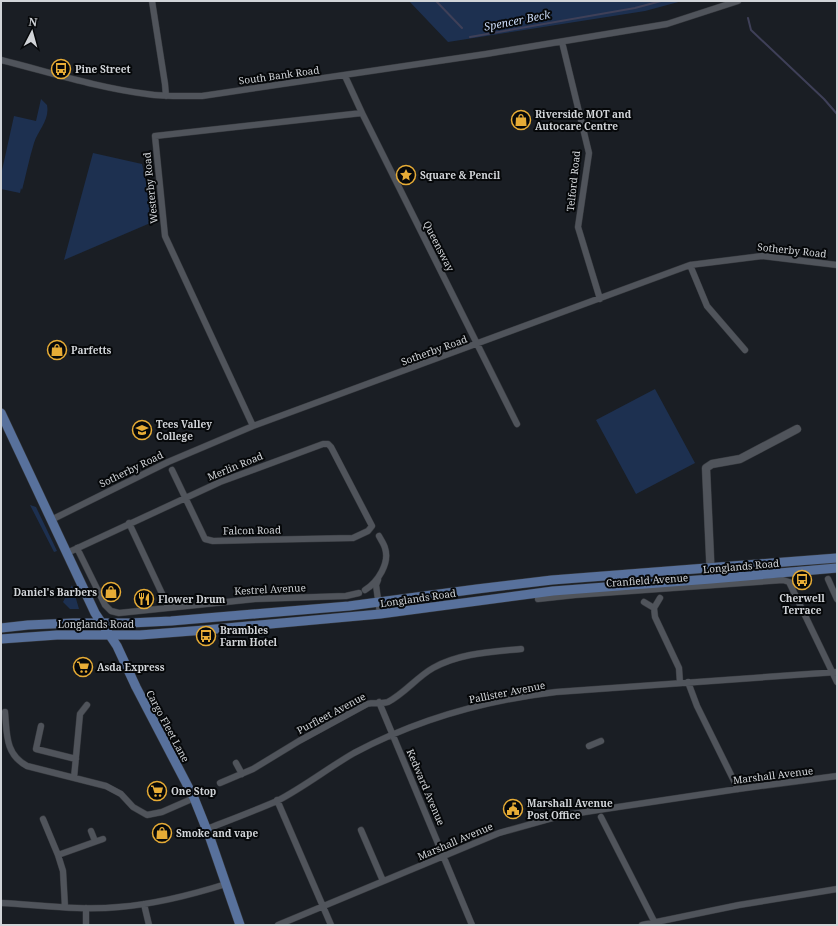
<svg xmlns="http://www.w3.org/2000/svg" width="838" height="926" font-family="'Noto Serif',serif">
	<rect width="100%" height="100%" fill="#1a1e24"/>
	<!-- green -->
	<path fill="#1d3050" d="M409 1H682L645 11 448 42Z
		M41 99 47 105C50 120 38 130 34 143 29 159 26 175 22 190L21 188 20 193 1 189V175L14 116 36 121Z
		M93 153 142 164 155 221 64 260Z
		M655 389 695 463 636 494 596 420Z
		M30 505 36 507 57 551 54 552Z
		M72 585 79 609H70L63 602Z"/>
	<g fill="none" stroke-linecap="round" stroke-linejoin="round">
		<!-- stream -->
		<path stroke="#3f4058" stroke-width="2" d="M436 1 462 28
			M748 18 751 30 824 99 837 114
			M470 37 635 8 661 1"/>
		<defs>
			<path id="street" d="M152 1 165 84 166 96
				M562 42 589 153 578 227 600 299
				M1 60C49 72 98 88 147 94 166 97 184 96 202 96L486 54 667 24 738 1
				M345 76 362 113 517 424
				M690 265 707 306 745 350
				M253 426 165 236 155 136 362 113
				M51 520 168 462 253 426 690 265 762 256 837 265
				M129 523 165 600 168 608
				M77 548 105 605 111 611 119 613 255 599 346 596 359 593
				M67 553 220 482 323 444H328L331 447 372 526 368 531 353 538 213 541 205 539 172 470
				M828 579 837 599
				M378 580 376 585 380 614
				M365 590C378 582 390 563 385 548 384 544 381 540 379 536
				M538 599 575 595 783 580 789 582 837 682
				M644 602 654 608 655 617 679 668 680 683
				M654 608 660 598
				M688 682 697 706 738 789
				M379 702 472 925
				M5 712C7 734 5 754 27 766L106 786 121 794 133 807 147 815 162 812 194 798
				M41 726 36 749 76 759
				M589 746 601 741
				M236 763 242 774
				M74 778 80 714 87 705
				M220 783 253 769 299 741 367 704C373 702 383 704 388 702 405 693 417 677 433 668 460 653 491 652 521 649
				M277 800 331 925
				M601 817 656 925
				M43 819 58 855 63 871 65 907
				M207 829C230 820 254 811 277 801 304 787 328 768 354 753 416 720 487 700 556 692L837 672
				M361 830 383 881
				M91 831 95 841
				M58 855 103 839
				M1 903C40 905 81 911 119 907 156 904 191 895 226 884
				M144 904 149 925
				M86 925V908
				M278 925 499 833 560 816 598 810 738 789 837 776
				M642 925 739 905 837 889"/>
			<path id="secondary" d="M711 579 706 468 712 464 740 459 797 429"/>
			<path id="primary" d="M1 413 95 613 117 646 136 687 194 798 210 838 240 925
				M1 628 28 625 73 623H130L171 621 349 606 477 589 552 580 837 558
				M1 639 57 635H140L205 630 380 614 553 591 711 579 837 568"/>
		</defs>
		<!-- street casing -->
		<use href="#street" stroke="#36393e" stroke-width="7"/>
		<!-- secondary casing -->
		<use href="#secondary" stroke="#36393e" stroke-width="9"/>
		<!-- primary casing -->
		<use href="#primary" stroke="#36393e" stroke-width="10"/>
		<!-- street -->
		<use href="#street" stroke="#50545b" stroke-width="6"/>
		<!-- secondary -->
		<use href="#secondary" stroke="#50545b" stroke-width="8"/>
		<!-- primary -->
		<use href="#primary" stroke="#58719c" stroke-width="9"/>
	</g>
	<!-- icons -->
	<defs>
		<symbol id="bus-ring" viewBox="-11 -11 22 22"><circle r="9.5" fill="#06080a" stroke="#e7ac36" stroke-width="1.5"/><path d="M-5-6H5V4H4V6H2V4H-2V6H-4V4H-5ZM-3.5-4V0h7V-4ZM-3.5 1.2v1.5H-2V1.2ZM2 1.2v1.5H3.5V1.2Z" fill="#e7ac36"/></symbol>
		<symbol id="shop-ring" viewBox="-11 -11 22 22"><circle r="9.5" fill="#06080a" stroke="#e7ac36" stroke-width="1.5"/><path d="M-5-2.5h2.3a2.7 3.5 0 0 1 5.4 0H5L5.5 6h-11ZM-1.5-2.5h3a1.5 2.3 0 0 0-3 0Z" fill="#e7ac36"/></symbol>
		<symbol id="sight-ring" viewBox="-11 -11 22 22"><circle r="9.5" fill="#06080a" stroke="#e7ac36" stroke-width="1.5"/><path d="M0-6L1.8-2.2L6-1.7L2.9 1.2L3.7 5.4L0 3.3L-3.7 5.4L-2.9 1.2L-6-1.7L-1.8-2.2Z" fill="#e7ac36"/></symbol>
		<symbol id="school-ring" viewBox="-11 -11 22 22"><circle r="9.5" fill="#06080a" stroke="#e7ac36" stroke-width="1.5"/><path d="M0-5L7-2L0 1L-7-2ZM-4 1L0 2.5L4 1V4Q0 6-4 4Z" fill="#e7ac36"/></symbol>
		<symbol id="restaurant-ring" viewBox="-11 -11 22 22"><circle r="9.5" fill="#06080a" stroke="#e7ac36" stroke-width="1.5"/><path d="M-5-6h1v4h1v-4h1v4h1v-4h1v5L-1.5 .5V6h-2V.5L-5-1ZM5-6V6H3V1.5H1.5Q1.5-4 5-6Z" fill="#e7ac36"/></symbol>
		<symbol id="supermarket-ring" viewBox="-11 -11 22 22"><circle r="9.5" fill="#06080a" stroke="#e7ac36" stroke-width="1.5"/><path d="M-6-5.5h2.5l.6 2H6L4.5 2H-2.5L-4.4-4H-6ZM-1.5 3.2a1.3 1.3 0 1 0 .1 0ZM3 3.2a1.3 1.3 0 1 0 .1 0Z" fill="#e7ac36"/></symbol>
		<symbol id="civic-ring" viewBox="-11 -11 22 22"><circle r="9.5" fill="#06080a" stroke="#e7ac36" stroke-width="1.5"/><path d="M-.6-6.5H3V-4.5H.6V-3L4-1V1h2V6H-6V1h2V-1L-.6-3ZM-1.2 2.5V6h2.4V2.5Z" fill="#e7ac36"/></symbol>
	</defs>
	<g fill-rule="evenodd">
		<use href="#bus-ring" x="50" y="58" width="22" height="22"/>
		<use href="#shop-ring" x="510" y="109" width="22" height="22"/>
		<use href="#sight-ring" x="395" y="164" width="22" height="22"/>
		<use href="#shop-ring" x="46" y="339" width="22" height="22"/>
		<use href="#school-ring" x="131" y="419" width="22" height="22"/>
		<use href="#bus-ring" x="791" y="569" width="22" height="22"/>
		<use href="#shop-ring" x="100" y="581" width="22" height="22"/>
		<use href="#restaurant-ring" x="133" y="588" width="22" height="22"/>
		<use href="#bus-ring" x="195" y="625" width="22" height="22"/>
		<use href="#supermarket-ring" x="72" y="656" width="22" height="22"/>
		<use href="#supermarket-ring" x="146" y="780" width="22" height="22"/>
		<use href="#civic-ring" x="502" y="798" width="22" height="22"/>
		<use href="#shop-ring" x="151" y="822" width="22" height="22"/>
	</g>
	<g text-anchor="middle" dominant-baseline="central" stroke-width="4" stroke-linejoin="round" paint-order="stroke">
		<!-- poi labels -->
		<g font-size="10" font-weight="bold" fill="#d1d4d8" stroke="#06080a" text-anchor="start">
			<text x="75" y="69">Pine Street</text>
			<text x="535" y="114">Riverside MOT and<tspan x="535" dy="12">Autocare Centre</tspan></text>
			<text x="420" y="175">Square &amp; Pencil</text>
			<text x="71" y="350">Parfetts</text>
			<text x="156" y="424">Tees Valley<tspan x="156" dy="12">College</tspan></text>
			<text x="97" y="592" text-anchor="end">Daniel's Barbers</text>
			<text x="802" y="598" text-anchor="middle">Cherwell<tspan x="802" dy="12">Terrace</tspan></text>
			<text x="158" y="599">Flower Drum</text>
			<text x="220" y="630">Brambles<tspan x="220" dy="12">Farm Hotel</tspan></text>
			<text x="97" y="667">Asda Express</text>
			<text x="171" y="791">One Stop</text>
			<text x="527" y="803">Marshall Avenue<tspan x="527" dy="12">Post Office</tspan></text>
			<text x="176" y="833">Smoke and vape</text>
		</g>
		<!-- street labels -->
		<g font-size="10" fill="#d1d4d8" stroke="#06080a">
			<text transform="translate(279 75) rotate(-8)">South Bank Road</text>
			<text transform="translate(573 181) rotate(-84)">Telford Road</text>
			<text transform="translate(150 188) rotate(-96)">Westerby Road</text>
			<text transform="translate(439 246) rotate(63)">Queensway</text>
			<text transform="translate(792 250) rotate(6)">Sotherby Road</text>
			<text transform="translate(434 350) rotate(-20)">Sotherby Road</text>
			<text transform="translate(235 466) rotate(-22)">Merlin Road</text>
			<text transform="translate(131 469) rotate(-26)">Sotherby Road</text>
			<text transform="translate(252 530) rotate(-1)">Falcon Road</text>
			<text transform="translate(741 566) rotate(-5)">Longlands Road</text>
			<text transform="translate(647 580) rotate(-4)">Cranfield Avenue</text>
			<text transform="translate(270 589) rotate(-3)">Kestrel Avenue</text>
			<text transform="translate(418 598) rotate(-8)">Longlands Road</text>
			<text x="96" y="624">Longlands Road</text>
			<text transform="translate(507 692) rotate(-11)">Pallister Avenue</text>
			<text transform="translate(331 713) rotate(-28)">Purfleet Avenue</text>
			<text transform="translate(168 726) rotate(62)">Cargo Fleet Lane</text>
			<text transform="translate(773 775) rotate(-7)">Marshall Avenue</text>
			<text transform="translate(426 787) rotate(67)">Kedward Avenue</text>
			<text transform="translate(455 841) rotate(-23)">Marshall Avenue</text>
		</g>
		<!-- water labels -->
		<g font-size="11" font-style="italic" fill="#c8d8f3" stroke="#06080a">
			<text transform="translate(517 20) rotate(-11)">Spencer Beck</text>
		</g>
	</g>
	<!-- border -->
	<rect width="838" height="926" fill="none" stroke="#d1d4d8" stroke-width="4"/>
	<!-- north arrow -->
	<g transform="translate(32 32) rotate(6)" stroke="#06080a" stroke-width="3" paint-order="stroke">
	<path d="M0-3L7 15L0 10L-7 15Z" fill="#d1d4d8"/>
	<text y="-6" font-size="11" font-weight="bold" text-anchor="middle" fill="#d1d4d8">N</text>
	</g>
</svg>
